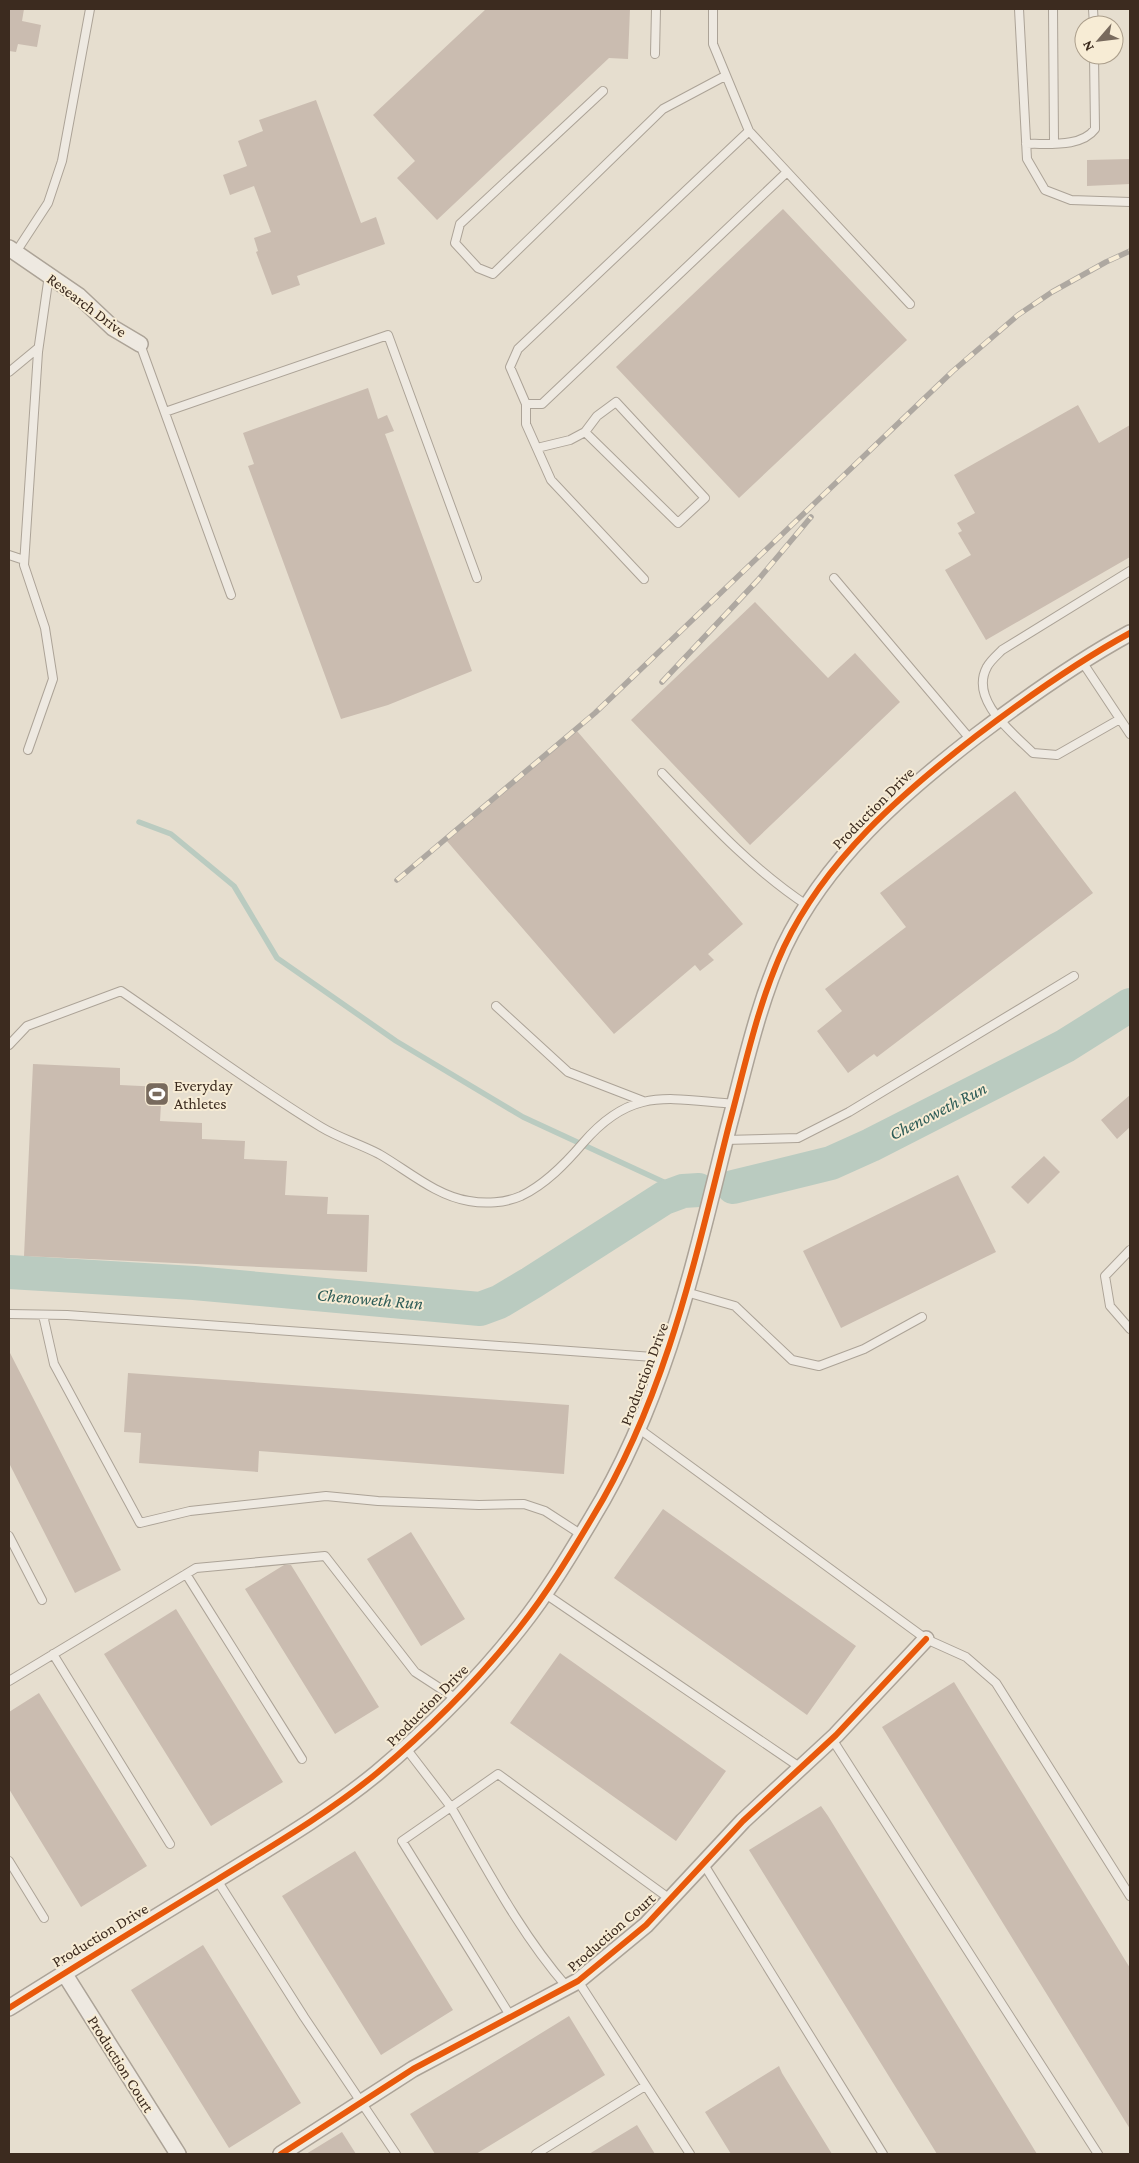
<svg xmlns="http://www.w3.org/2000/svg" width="1139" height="2163" font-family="'Crimson Pro',serif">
	<rect width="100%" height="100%" fill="#e6decf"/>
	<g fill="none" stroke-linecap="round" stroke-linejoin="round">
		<!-- stream -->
		<path stroke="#bacbc0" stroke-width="5.5" d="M139 822 171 834 234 886 277 958 396 1041 523 1117 683 1191"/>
		<!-- river -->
		<path stroke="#bacbc0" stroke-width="34" d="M733 1187 831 1163 871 1145 1065 1046 1130 1005
			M9 1272 194 1283 480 1309 499 1302 531 1283 664 1198 683 1191 699 1190"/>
	</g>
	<!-- building -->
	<path fill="#cabcb0" d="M9 9H24L22 21 41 25 37 47 18 44 16 52 9 51Z
		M486 9H630L628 59 609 58 437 220 397 178 415 161 373 115Z
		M316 100 361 223 376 217 385 244 297 276 300 285 272 295 256 252 258 251 254 238 271 232 254 186 230 195 223 175 247 166 238 141 263 131 259 120Z
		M1130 159V184L1087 186V160Z
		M783 209 907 340 739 498 616 367Z
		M368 388 378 419 387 415 394 431 385 434 472 671 388 705 341 719 248 466 254 464 243 433Z
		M1078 405 1099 443 1130 425V557L986 640 945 570 971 555 958 533 962 531 957 523 975 513 954 475Z
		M755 602 828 678 855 653 900 702 750 845 631 720Z
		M577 731 743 924 708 954 714 960 700 971 695 965 614 1034 446 840Z
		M1015 791 1093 893 877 1057 874 1054 848 1073 817 1031 842 1011 825 989 906 927 880 893Z
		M33 1064 120 1068V1085L162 1087 160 1121 202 1123V1139L245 1141 244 1159 287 1161 285 1195 328 1197 327 1214 369 1215 367 1272 24 1256Z
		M1130 1095V1127L1117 1139 1101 1120Z
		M1044 1156 1060 1172 1028 1204 1011 1187Z
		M958 1175 996 1252 841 1328 803 1251Z
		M9 1351 121 1570 75 1593 9 1463Z
		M128 1373 569 1405 564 1474 259 1451 258 1472 139 1463 141 1433 124 1432Z
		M663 1509 856 1646 807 1715 614 1578Z
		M411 1532 465 1619 421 1646 367 1559Z
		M284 1565H291L379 1707 335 1734 245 1589Z
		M176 1609 283 1782 211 1826 104 1654Z
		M560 1653 726 1771 676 1841 510 1723Z
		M954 1682 1130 1968V2129L882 1727Z
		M39 1693 147 1866 81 1907 9 1789V1712Z
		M821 1806 828 1816 1037 2154H937L749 1850Z
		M355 1851 453 2010 381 2055 282 1896Z
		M203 1945 301 2103 229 2148 131 1990Z
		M569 2016 605 2075 476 2154H435L410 2114Z
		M779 2066 782 2073 832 2154H731L705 2112Z
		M637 2125 655 2154H589Z
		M342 2132 356 2154H306Z"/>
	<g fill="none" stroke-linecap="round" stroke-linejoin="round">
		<defs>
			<path id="service" d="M713 9V44L749 131 910 304
				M1019 9 1027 159 1045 190 1071 200 1130 202
				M1053 9 1054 142
				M1093 9 1094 25
				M655 54 656 9
				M603 91 460 224 455 243 478 268 493 274 663 109 725 76
				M1026 144C1047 143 1081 148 1095 129L1094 55
				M16 252 48 203 62 161 90 9
				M140 344 231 595
				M9 372 38 348
				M526 404H542L787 172
				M165 412 388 335 477 578
				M537 448 570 440 585 432 597 416 616 402 705 498 678 523 585 432
				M9 555 24 560
				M834 578 971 740
				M644 579 551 480 526 424V404L510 367 518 349 749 131
				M1081 660 1130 734
				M1120 719 1057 755 1033 753C1013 733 969 700 987 667 990 661 997 655 1002 650L1130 571
				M28 750 53 679 45 628 24 565 38 352 49 275
				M662 773C708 821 752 869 808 906
				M496 1006 568 1072 643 1101
				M9 1045 27 1026 121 991C187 1036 252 1085 321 1127 339 1138 360 1144 379 1154 407 1170 436 1196 469 1201 485 1204 505 1203 521 1196 546 1184 566 1163 583 1143 632 1086 668 1099 735 1104
				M725 1140 798 1138 849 1112 1074 976
				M1130 1250 1105 1276 1110 1306 1130 1329
				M686 1292 735 1306 792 1360 819 1366 864 1349 922 1317
				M9 1314 67 1315 667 1358
				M43 1315 54 1364 140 1523 190 1511 326 1496 378 1501 479 1505 524 1504 545 1511 582 1535
				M638 1428 926 1639 966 1657 996 1683 1130 1896
				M9 1536 42 1600
				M186 1574 302 1759
				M544 1593 801 1768
				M53 1654 170 1844
				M9 1681 196 1568 325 1556 415 1672 455 1698
				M832 1739 1098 2154
				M405 1747 451 1807 402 1841 511 2017
				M9 1861 44 1918
				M703 1863 883 2154
				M217 1880 304 2017 396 2154
				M578 1981 690 2154
				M567 1987C520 1933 487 1869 451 1807L498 1774 670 1899
				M536 2154 645 2086"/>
			<path id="minor" d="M9 248 79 296 113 328 140 344
				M64 1973 178 2154
				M9 2008C77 1965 146 1923 215 1881 270 1847 327 1814 377 1773 428 1730 479 1679 520 1627 547 1593 570 1555 592 1518 666 1397 695 1260 729 1125 745 1066 758 1003 784 947 826 859 901 794 976 736 1026 698 1075 663 1130 633
				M281 2154 413 2069 578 1981 646 1925 743 1821 836 1735 926 1639"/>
		</defs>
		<!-- service casing -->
		<use href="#service" stroke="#aca397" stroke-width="10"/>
		<!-- minor casing -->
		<use href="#minor" stroke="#aca397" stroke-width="18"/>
		<!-- service -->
		<use href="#service" stroke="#eee9e1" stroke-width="8"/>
		<!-- minor -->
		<use href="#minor" stroke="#eee9e1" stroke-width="15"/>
		<defs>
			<path id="rail" d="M662 682 758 580 811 517
				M397 880 595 713 953 371 1018 315 1052 292 1106 262 1130 251"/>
		</defs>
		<!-- rail casing -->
		<use href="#rail" stroke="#aea8a1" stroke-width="5.5"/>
		<!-- rail -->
		<use href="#rail" stroke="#f7ecd5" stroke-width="4" stroke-dasharray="11" stroke-linecap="butt"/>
		<defs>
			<path id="cycleway" d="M9 2008C77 1965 146 1923 215 1881 270 1847 327 1814 377 1773 428 1730 479 1679 520 1627 547 1593 570 1555 592 1518 666 1397 695 1260 729 1125 745 1066 758 1003 784 947 826 859 901 794 976 736 1026 698 1075 663 1130 633
				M281 2154 413 2069 578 1981 646 1925 743 1821 836 1735 926 1639"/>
		</defs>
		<!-- cycleway casing -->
		<use href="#cycleway" stroke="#f7ecd5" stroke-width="9"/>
		<!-- cycleway -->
		<use href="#cycleway" stroke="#e8590c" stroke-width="6"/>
	</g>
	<!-- icons -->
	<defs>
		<symbol id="stadium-square" viewBox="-11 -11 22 22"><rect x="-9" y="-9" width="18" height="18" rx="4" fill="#786a5d" stroke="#f7ecd5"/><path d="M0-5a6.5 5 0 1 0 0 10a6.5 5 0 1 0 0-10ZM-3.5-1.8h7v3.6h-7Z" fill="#fff"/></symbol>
	</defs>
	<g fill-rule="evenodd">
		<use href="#stadium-square" x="143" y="1080" width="28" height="28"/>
	</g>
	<g text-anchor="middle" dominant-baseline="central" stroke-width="4" stroke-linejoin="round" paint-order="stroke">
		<!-- street labels -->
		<g font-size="16" fill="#3c2b1f" stroke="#f7ecd5">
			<text transform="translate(87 305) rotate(37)">Research Drive</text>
			<text transform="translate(873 808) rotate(-45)">Production Drive</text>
			<text transform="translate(644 1374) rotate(-69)">Production Drive</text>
			<text transform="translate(427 1705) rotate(-45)">Production Drive</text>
			<text transform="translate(611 1932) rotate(-41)">Production Court</text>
			<text transform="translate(100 1935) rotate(-31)">Production Drive</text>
			<text transform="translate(121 2064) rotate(58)">Production Court</text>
		</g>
		<!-- poi labels -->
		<g font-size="16" fill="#3c2b1f" stroke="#f7ecd5" text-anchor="start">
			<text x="174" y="1085">Everyday<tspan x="174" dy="18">Athletes</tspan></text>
		</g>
		<!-- water labels -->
		<g font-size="18" font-style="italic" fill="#2d5c57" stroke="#f7ecd5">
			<text transform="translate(938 1111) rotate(-27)">Chenoweth Run</text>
			<text transform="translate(370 1299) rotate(5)">Chenoweth Run</text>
		</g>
	</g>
	<!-- border -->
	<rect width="1139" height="2163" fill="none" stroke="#3c2b1f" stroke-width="20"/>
	<!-- north arrow -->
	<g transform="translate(1099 40) rotate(242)"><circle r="24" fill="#f7ecd5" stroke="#ac9f8c"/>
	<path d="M0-4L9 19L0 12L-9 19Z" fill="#786a5d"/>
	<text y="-8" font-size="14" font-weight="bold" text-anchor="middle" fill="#3c2b1f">N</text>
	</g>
</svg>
